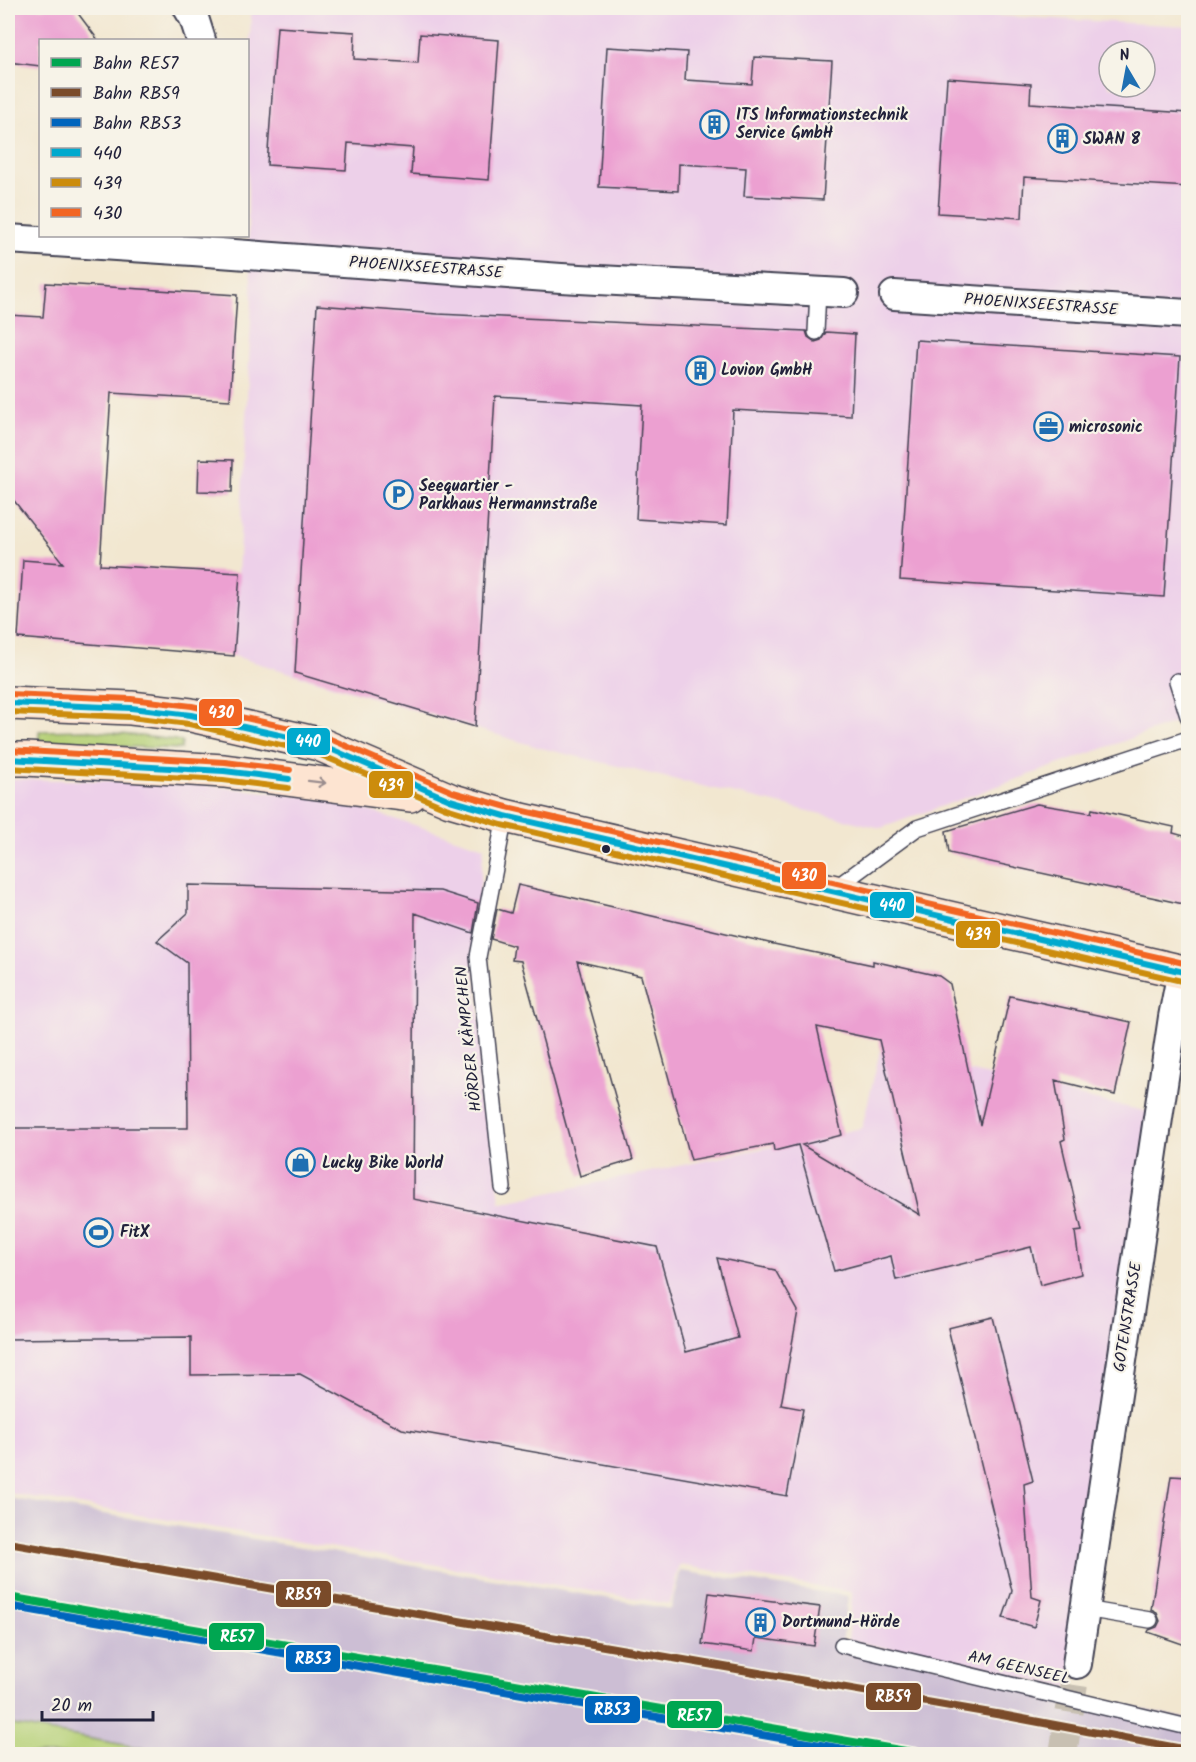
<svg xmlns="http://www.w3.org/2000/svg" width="1196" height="1762" font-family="Kalam,sans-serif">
	<rect width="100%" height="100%" fill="#f7f3e8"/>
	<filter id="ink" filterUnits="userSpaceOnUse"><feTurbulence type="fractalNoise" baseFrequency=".0167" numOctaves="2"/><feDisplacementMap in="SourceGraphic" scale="12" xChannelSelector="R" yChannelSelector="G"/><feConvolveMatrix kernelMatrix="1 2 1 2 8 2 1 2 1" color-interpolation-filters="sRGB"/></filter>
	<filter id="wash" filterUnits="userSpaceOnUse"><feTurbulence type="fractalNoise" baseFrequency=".008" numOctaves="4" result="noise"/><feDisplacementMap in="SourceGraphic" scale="24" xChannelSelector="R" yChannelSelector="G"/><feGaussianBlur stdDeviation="1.35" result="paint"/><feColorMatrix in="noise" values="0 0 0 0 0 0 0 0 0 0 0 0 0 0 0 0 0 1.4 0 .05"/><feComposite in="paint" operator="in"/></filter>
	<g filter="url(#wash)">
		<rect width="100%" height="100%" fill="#f2e7d0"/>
		<!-- built -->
		<path fill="#edd0e9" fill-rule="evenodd" d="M251 8H845L1188 26V718L881 828 541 748 234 656 252 300 248 220V126ZM1109 51H1145V87H1109Z
			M8 779 178 782 335 800 484 847 473 955 500 1203 862 1128 880 1051 1153 1113 1068 1688 848 1640 852 1592 679 1565 670 1604 8 1493Z"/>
		<!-- industrial -->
		<path fill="#ccbed4" d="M8 1498 671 1609 680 1571 848 1596 842 1645 1188 1719V1754H175L8 1724Z"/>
		<!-- green -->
		<path fill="#b5d076" stroke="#6c7958" stroke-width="1.5" d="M85 730 176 740 182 742 181 749 106 746 39 745V731Z
			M8 1724 175 1754H8Z"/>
		<g id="blocks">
			<!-- building -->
			<path fill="#eca0d1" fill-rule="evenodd" d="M8 8H74L98 40H40V66L8 62Z
				M277 27 355 32 354 59 418 63 420 34 499 40 489 180 411 174 413 148 348 143 346 170 267 165Z
				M607 47 687 52 685 80 752 84 754 57 832 61 823 200 744 196 746 168 679 164 678 191 599 187Z
				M947 78 1031 84 1030 103 1188 113V187L1024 177 1022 218 938 213Z
				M46 283 237 295 230 400 111 393 100 565 240 573 234 656 18 638 23 560 63 563 8 493V315L43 317Z
				M317 305 438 314 806 331 808 337 815 342 821 340 826 332 855 334 851 416 733 410 727 525 636 519 642 405 495 396 475 727 295 673Z
				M916 340 1180 357 1164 597 900 580Z
				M199 459 233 460 232 492 198 491Z
				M1037 804 1091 813 1092 809 1174 827 1173 833 1188 837V905L949 853 946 831Z
				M188 885 440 891 478 903 473 933 415 913 413 1199 657 1247 686 1352 738 1338 717 1258 775 1270 798 1311 781 1405 803 1409 787 1496 402 1429 300 1374 191 1375V1337L8 1339V1128H188L187 963 157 941 188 913Z
				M518 885 769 943 873 965V961L939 976 950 984 980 1125 1010 996 1131 1022 1115 1095 1055 1080 1065 1139 1061 1141 1082 1231 1075 1232 1081 1274 1040 1285 1031 1247 896 1280 891 1256 834 1271 798 1145 774 1151 773 1144 691 1160 641 976 577 961 633 1160 580 1176 521 961 512 960 514 946 491 939 497 909 511 913ZM817 1027 879 1040 920 1215 802 1145 842 1135Z
				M993 1317 1033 1481 1024 1484 1032 1597 1041 1600 1034 1627 1003 1618 1012 1591 948 1328Z
				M1171 1476 1188 1477V1646L1148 1632 1149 1630 1157 1627 1160 1621 1157 1613 1151 1610Z
				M709 1593 820 1607 814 1646 756 1638 754 1651 702 1644Z"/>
		</g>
	</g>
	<g filter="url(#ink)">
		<use href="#blocks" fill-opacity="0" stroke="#414051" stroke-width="1.5"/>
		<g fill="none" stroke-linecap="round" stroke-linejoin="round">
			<!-- street-tunnel -->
			<path stroke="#c8c0b2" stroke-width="28" stroke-dasharray="28 14" stroke-linecap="butt" d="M1063 1754 1077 1664"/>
			<defs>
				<path id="lane" d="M816 332 818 291
					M1177 681 1188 716
					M834 889 917 828 1188 739
					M503 1188 478 957 505 816
					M1085 1609 1150 1620
					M842 1645 1188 1727"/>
				<path id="street" d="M188 8 194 18 201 40
					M8 239 193 251 561 278 844 293
					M894 295 1188 314
					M1077 1664 1173 1017 1182 971"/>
				<path id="secondary" d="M8 703 131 708 191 715 319 744 450 800 505 816 1188 973
					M8 759H26L224 771 410 795"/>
			</defs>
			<!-- lane casing -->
			<use href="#lane" stroke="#414051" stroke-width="18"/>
			<!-- street casing -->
			<use href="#street" stroke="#414051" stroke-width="32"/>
			<!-- secondary casing -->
			<use href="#secondary" stroke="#414051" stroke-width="36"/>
			<!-- lane -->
			<use href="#lane" stroke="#fff" stroke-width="15"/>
			<!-- street -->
			<use href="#street" stroke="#fff" stroke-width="28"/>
			<!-- secondary -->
			<use href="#secondary" stroke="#fde4d1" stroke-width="33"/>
			<defs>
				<path id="bus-1" d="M8 703 131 708 191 715 319 744 450 800 505 816 1188 973
					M8 759 224 771 289 779"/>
				<path id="bus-2" d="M8 712 130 717 189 724 316 753 446 808 502 825 1186 982
					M8 768 223 780 288 788"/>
				<path id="bus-3" d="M8 694 131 699 192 706 321 735 453 792 507 807 1188 964
					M8 750 225 762 290 770"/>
			</defs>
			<!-- bus-1 casing -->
			<use href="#bus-1" stroke="#f7f3e8" stroke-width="10"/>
			<!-- bus-2 casing -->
			<use href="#bus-2" stroke="#f7f3e8" stroke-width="10"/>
			<!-- bus-3 casing -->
			<use href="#bus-3" stroke="#f7f3e8" stroke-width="10"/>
			<!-- bus-1 -->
			<use href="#bus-1" stroke="#00a9ce" stroke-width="6"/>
			<!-- bus-2 -->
			<use href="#bus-2" stroke="#cc8c0c" stroke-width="6"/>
			<!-- bus-3 -->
			<use href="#bus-3" stroke="#f26522" stroke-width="6"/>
			<defs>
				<path id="rail-1" d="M8 1597 923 1754"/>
				<path id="rail-2" d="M8 1543 1002 1715 1188 1750"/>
				<path id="rail-3" d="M8 1606 873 1754"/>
			</defs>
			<!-- rail-1 casing -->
			<use href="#rail-1" stroke="#f7f3e8" stroke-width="12"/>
			<!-- rail-2 casing -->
			<use href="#rail-2" stroke="#f7f3e8" stroke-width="12"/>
			<!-- rail-3 casing -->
			<use href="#rail-3" stroke="#f7f3e8" stroke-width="12"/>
			<!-- rail-1 -->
			<use href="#rail-1" stroke="#00a651" stroke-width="8"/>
			<!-- rail-2 -->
			<use href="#rail-2" stroke="#7a4b2a" stroke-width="8"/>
			<!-- rail-3 -->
			<use href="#rail-3" stroke="#0065bd" stroke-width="8"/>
		</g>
		<!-- one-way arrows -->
		<defs><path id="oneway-shaft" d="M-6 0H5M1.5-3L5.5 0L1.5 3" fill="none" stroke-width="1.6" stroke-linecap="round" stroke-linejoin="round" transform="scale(1.5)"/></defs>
		<use stroke="#9a8d8e" href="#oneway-shaft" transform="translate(317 782) rotate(7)"/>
	</g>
	<!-- icons -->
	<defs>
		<symbol id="building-ring" viewBox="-11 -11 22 22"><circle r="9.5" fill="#f7f3e8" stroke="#1f6fb2" stroke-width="1.5"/><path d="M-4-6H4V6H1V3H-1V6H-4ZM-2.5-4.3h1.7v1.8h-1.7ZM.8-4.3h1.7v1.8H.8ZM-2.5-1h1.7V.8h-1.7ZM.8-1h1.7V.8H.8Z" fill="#1f6fb2"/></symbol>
		<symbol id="office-ring" viewBox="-11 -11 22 22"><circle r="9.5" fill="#f7f3e8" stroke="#1f6fb2" stroke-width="1.5"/><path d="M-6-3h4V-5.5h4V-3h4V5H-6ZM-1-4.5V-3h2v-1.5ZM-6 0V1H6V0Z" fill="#1f6fb2"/></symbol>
		<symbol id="parking-ring" viewBox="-11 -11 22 22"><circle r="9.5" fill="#f7f3e8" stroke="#1f6fb2" stroke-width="1.5"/><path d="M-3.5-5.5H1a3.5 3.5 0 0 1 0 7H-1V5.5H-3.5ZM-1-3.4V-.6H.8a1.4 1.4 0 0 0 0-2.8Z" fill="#1f6fb2"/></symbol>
		<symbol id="shop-ring" viewBox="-11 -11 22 22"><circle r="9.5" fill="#f7f3e8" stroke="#1f6fb2" stroke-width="1.5"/><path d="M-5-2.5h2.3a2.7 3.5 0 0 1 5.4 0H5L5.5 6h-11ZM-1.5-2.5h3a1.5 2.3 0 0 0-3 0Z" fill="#1f6fb2"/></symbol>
		<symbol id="stadium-ring" viewBox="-11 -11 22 22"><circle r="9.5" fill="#f7f3e8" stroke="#1f6fb2" stroke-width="1.5"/><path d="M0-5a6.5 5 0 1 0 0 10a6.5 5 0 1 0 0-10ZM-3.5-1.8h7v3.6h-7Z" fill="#1f6fb2"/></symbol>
	</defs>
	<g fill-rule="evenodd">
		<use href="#building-ring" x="698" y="108" width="33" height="33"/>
		<use href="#building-ring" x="1046" y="122" width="33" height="33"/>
		<use href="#building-ring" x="684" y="354" width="33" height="33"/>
		<use href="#office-ring" x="1032" y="410" width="33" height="33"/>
		<use href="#parking-ring" x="382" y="478" width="33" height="33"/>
		<use href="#shop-ring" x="284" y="1146" width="33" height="33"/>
		<use href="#stadium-ring" x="82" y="1216" width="33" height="33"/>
		<use href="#building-ring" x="744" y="1606" width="33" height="33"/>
	</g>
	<!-- markers -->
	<circle fill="#22223b" stroke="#f7f3e8" stroke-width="2" cx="606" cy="849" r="5"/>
	<g text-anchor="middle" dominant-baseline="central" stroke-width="4.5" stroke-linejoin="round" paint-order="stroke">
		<!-- poi labels -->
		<g font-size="16" font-weight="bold" fill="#22223b" stroke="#f7f3e8" text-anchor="start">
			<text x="736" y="115">ITS Informationstechnik<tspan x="736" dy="18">Service GmbH</tspan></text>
			<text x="1083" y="139">SWAN 8</text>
			<text x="721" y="370">Lovion GmbH</text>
			<text x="1069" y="427">microsonic</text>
			<text x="419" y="486">Seequartier -<tspan x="419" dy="18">Parkhaus Hermannstraße</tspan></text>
			<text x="322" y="1163">Lucky Bike World</text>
			<text x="120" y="1232">FitX</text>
			<text x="782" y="1622">Dortmund-Hörde</text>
		</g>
		<!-- street labels -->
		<g font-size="16" fill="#22223b" stroke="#f7f3e8">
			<text transform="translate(426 268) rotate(4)">PHOENIXSEESTRASSE</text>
			<text transform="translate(1041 305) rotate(4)">PHOENIXSEESTRASSE</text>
			<text transform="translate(469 1039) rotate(-96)">HÖRDER KÄMPCHEN</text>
			<text transform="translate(1128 1317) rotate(-81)">GOTENSTRASSE</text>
			<text transform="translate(1019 1668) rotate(13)">AM GEENSEEL</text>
		</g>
	</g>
	<g stroke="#f7f3e8" stroke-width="2">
		<rect x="198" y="698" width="45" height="29" rx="6" fill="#f26522"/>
		<rect x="286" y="727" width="45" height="29" rx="6" fill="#00a9ce"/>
		<rect x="368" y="770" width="46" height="29" rx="6" fill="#cc8c0c"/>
		<rect x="781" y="861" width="46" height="29" rx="6" fill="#f26522"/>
		<rect x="869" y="891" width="46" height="28" rx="6" fill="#00a9ce"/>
		<rect x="955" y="920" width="46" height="29" rx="6" fill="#cc8c0c"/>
		<rect x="275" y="1580" width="57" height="28" rx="6" fill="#7a4b2a"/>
		<rect x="208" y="1622" width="57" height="29" rx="6" fill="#00a651"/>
		<rect x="285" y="1644" width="56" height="29" rx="6" fill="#0065bd"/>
		<rect x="865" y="1682" width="57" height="29" rx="6" fill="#7a4b2a"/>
		<rect x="584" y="1695" width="57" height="29" rx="6" fill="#0065bd"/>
		<rect x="666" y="1700" width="57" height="29" rx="6" fill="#00a651"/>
	</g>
	<g font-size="16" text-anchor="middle" font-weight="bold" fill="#fff">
		<text x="221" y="718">430</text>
		<text x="308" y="747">440</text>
		<text x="391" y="791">439</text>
		<text x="804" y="881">430</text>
		<text x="892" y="911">440</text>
		<text x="978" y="940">439</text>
		<text x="303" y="1600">RB59</text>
		<text x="237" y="1642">RE57</text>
		<text x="313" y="1664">RB53</text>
		<text x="893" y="1702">RB59</text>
		<text x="612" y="1715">RB53</text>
		<text x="694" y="1721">RE57</text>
	</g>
	<!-- margin -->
	<rect width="1196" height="1762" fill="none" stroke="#f7f3e8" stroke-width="30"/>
	<!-- legend -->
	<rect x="39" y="39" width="210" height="198" fill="#f7f3e8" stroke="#a29fa3" stroke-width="1.5"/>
	<rect x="51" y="58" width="30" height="9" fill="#00a651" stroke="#a29fa3" stroke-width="1.5"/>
	<text x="93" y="69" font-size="18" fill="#22223b">Bahn RE57</text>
	<rect x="51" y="88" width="30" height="9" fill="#7a4b2a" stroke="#a29fa3" stroke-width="1.5"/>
	<text x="93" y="99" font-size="18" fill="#22223b">Bahn RB59</text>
	<rect x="51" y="118" width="30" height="9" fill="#0065bd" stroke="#a29fa3" stroke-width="1.5"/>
	<text x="93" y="129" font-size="18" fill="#22223b">Bahn RB53</text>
	<rect x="51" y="148" width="30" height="9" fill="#00a9ce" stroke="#a29fa3" stroke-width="1.5"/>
	<text x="93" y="159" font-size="18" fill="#22223b">440</text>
	<rect x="51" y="178" width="30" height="9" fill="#cc8c0c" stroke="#a29fa3" stroke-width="1.5"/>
	<text x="93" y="189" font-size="18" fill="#22223b">439</text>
	<rect x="51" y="208" width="30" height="9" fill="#f26522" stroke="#a29fa3" stroke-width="1.5"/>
	<text x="93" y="219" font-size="18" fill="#22223b">430</text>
	<!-- north arrow -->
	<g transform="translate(1127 69) rotate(350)"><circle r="28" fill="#f7f3e8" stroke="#a29fa3" stroke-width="1.5"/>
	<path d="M0-4.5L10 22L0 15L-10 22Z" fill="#1f6fb2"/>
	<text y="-9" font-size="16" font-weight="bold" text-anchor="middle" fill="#22223b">N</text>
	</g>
	<!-- scale -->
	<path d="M42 1711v9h111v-9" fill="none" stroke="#22223b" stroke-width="3"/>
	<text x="51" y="1711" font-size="18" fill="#22223b" stroke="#f7f3e8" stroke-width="4.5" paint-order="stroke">20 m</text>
</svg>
